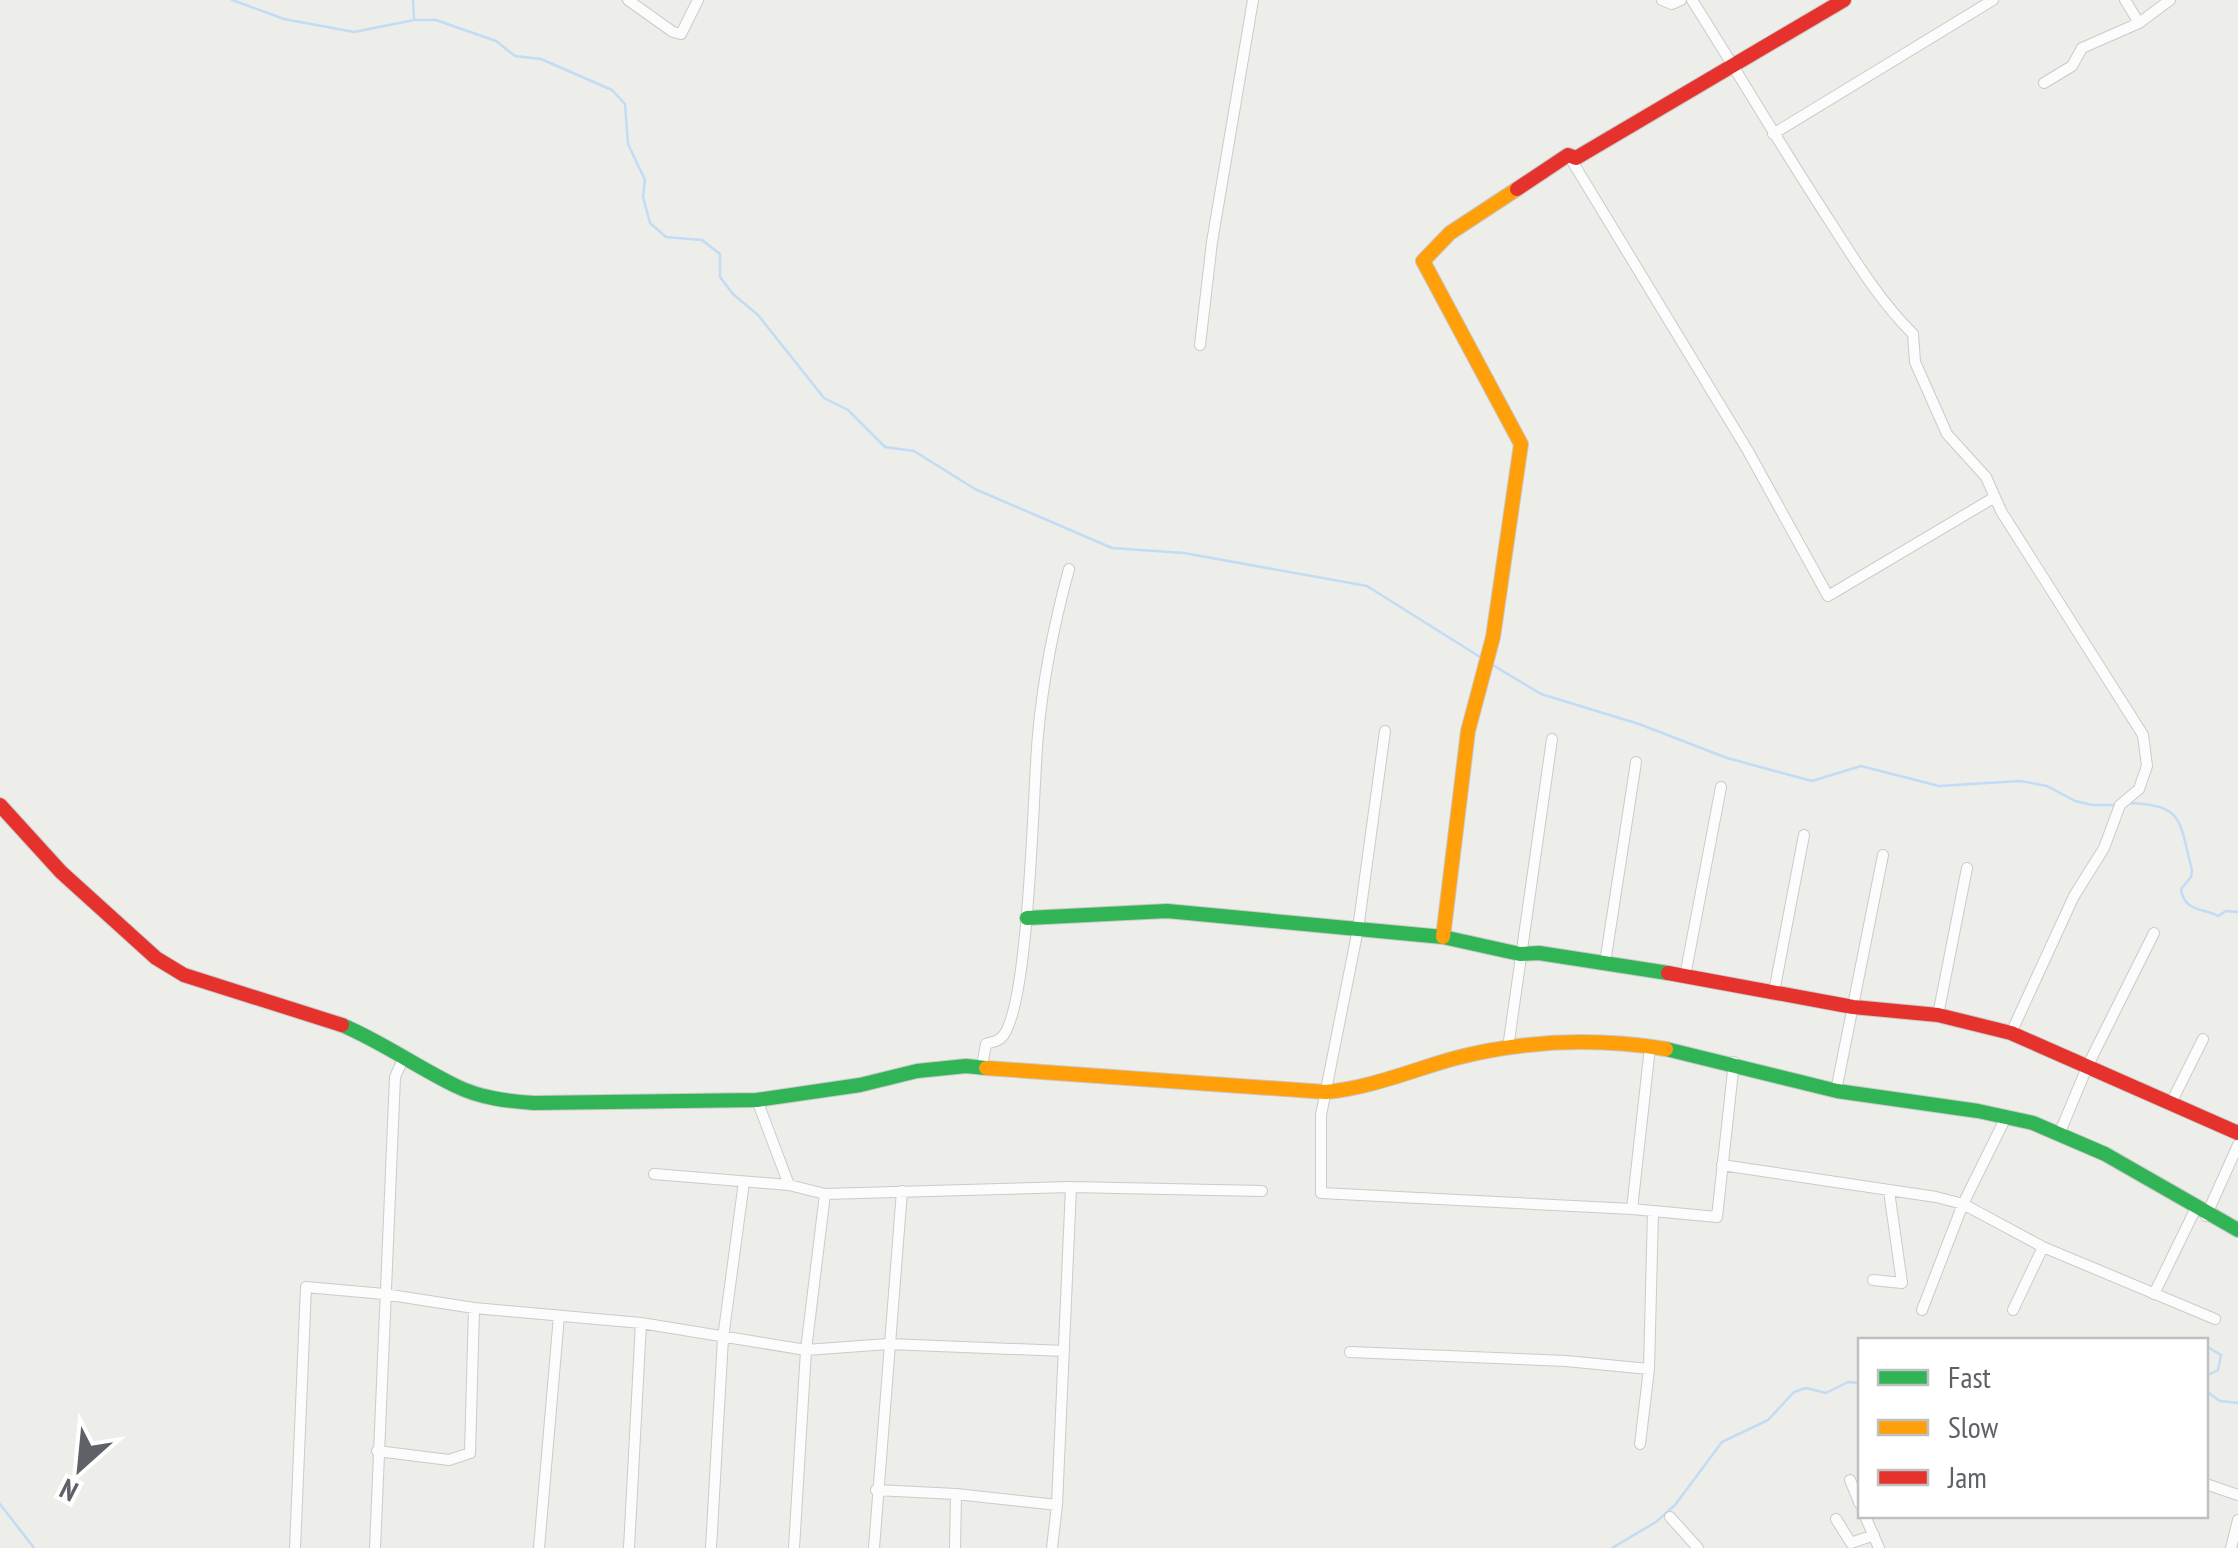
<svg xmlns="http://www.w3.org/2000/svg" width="2238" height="1548" font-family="'PT Sans Narrow',sans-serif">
	<rect width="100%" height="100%" fill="#edede9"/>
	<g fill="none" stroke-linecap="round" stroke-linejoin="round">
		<!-- stream -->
		<path stroke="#c1dcf4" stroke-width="2.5" d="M232 0 284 19 354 32 414 20H436L496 41 515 56 541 59 612 90 625 104 628 144 645 180 643 197 650 223 666 237 702 240 720 254V277L733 294 758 315 824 398 848 410 885 447 914 451 975 489 1112 548 1184 553 1367 586 1480 657
			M413 0 414 18
			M1491 664 1541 694 1639 724 1727 758 1812 781 1861 766 1939 786 2020 781 2047 786 2075 801 2092 805H2116
			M2128 803C2186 804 2179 823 2192 870L2191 877 2181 889C2184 912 2204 908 2218 916L2226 911 2238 912
			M2206 1346 2221 1355 2218 1370 2206 1376
			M2206 1391 2220 1401 2238 1403
			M0 1504 34 1548
			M1612 1548 1656 1522 1675 1505 1722 1442 1768 1420 1794 1392 1806 1388 1826 1393 1848 1382 1860 1383"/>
		<defs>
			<path id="street" d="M628 0 673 32 681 34 698 0
				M1662 0 1672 4 1681 0
				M1692 0C1739 74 1783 150 1831 223 1856 262 1880 301 1913 334L1915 362 1947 434 1986 477 2001 511 2143 735 2147 766 2139 789 2120 805 2104 848 2074 896 2011 1033
				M2125 0 2139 23
				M2044 83 2072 66 2082 48 2139 23 2170 0
				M1773 134 1993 0
				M1569 156 1748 451 1828 596 1995 497
				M1200 345 1212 242 1253 0
				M1385 731 1358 929 1321 1115V1193L1632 1209 1717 1217 1734 1062
				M1605 963 1636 762
				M1685 976 1721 787
				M1774 992 1804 835
				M1938 1015 1967 868
				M1508 1048 1552 739
				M982 1066 986 1044C991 1042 997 1042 1001 1038 1030 1013 1033 783 1038 735 1043 678 1054 624 1069 569
				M1836 1091 1883 855
				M757 1100 789 1185
				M2171 1103 2203 1039
				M2060 1132 2088 1065 2154 933
				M1722 1165 1936 1197 1963 1204 2043 1247 2215 1319
				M654 1174 789 1185 825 1194 1071 1187 1262 1191
				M1632 1209 1650 1047
				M2206 1216 2238 1145
				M1873 1280 1902 1283 1889 1191
				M2154 1294 2195 1210
				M1922 1310 1963 1204 2006 1117
				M2013 1310 2043 1247
				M1350 1352 1566 1361 1649 1369
				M1640 1444 1649 1369 1653 1211
				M377 1451 449 1460 470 1453 474 1308
				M1850 1480 1860 1504
				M2206 1484 2238 1495
				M876 1490 956 1494 1057 1505
				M1865 1516 1879 1548
				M1670 1517 1698 1548
				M1836 1519 1851 1543 1874 1535
				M295 1548 306 1287 384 1294 474 1308 641 1323 806 1350 888 1344 1064 1351
				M375 1548 395 1077 404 1057
				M539 1548 559 1316
				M629 1548 641 1323
				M711 1548 723 1338 744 1182
				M794 1548 806 1350 825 1194
				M874 1548 902 1191
				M955 1548 956 1494
				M1052 1548 1057 1505 1071 1187
				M2231 1548 2238 1520"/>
			<path id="fast" d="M1027 918 1167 911 1443 937 1520 954 1539 953 1668 973
				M342 1025C382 1042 417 1067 456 1086 480 1098 507 1101 534 1103L757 1100 860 1085 917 1071 966 1066 986 1068
				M1666 1049 1837 1091 1978 1111 2033 1123 2105 1154 2238 1230"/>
			<path id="slow" d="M1443 937 1468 731 1493 637 1521 444 1423 261 1450 233 1517 189
				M986 1068 1326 1092C1370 1088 1410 1071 1452 1059 1524 1040 1593 1037 1666 1049"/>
			<path id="jam" d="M1517 189 1568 155 1576 158 1844 0
				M0 805 61 872 156 958 184 975 342 1025
				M1668 973 1853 1007 1938 1015 2011 1033 2238 1133"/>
		</defs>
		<!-- street casing -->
		<use href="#street" stroke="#cacbca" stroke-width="12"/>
		<!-- fast casing -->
		<use href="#fast" stroke="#c9c9c9" stroke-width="16"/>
		<!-- slow casing -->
		<use href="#slow" stroke="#c9c9c9" stroke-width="16"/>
		<!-- jam casing -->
		<use href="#jam" stroke="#c9c9c9" stroke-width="16"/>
		<!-- street -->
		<use href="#street" stroke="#fcfcfc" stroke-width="10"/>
		<!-- fast -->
		<use href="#fast" stroke="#30b455" stroke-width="14"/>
		<!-- slow -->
		<use href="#slow" stroke="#ff9f0a" stroke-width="14"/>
		<!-- jam -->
		<use href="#jam" stroke="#e5322d" stroke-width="14"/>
	</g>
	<!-- legend -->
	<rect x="1858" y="1338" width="350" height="180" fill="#ffffff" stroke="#bfc0c2" stroke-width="2.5"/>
	<rect x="1878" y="1370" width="50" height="15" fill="#30b455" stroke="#bfc0c2" stroke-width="2.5"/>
	<text x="1948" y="1388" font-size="30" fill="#5e6166">Fast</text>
	<rect x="1878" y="1420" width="50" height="15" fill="#ff9f0a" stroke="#bfc0c2" stroke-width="2.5"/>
	<text x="1948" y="1438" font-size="30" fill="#5e6166">Slow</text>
	<rect x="1878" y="1470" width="50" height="15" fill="#e5322d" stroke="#bfc0c2" stroke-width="2.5"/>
	<text x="1948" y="1488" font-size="30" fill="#5e6166">Jam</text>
	<!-- north arrow -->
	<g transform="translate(80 1468) rotate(207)" stroke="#ffffff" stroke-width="8" paint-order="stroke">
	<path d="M0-8L18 38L0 25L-18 38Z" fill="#5e6166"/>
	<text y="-15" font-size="28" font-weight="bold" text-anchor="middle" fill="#5e6166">N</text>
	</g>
</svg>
